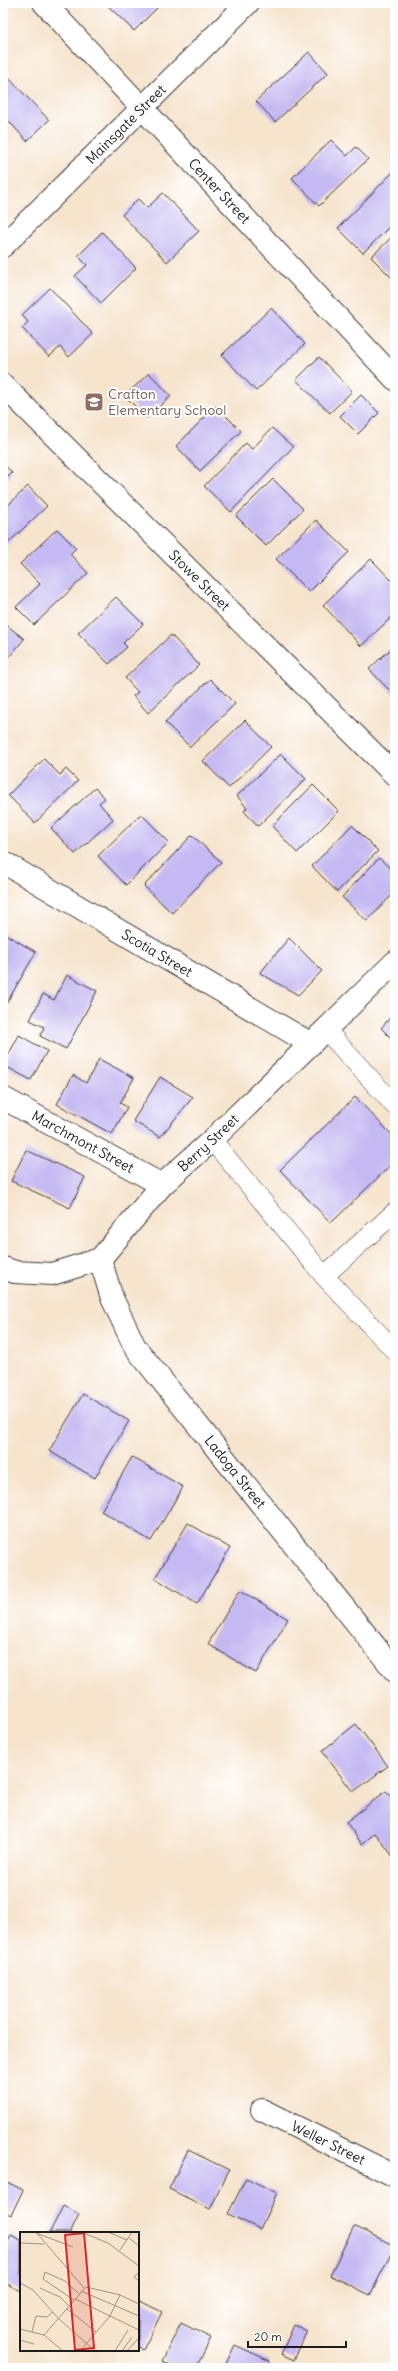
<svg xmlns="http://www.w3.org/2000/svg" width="398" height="2371" font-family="Delius,sans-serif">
	<rect width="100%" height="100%" fill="#fff"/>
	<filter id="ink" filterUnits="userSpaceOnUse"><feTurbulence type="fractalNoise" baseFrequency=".025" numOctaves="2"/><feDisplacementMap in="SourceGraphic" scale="8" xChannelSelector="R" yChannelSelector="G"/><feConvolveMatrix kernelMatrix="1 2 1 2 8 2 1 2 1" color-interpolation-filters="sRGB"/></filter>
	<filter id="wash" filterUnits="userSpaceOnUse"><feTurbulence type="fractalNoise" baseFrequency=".012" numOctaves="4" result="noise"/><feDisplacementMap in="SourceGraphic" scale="16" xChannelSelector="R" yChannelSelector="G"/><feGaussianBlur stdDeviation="0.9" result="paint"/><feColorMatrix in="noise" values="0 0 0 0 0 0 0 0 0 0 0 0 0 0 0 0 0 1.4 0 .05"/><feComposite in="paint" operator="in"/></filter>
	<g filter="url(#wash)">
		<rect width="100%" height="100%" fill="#f6e4cd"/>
		<g id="blocks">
			<!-- building -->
			<path fill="#c4b9f2" d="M105 3H160L161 4 134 31Z
				M309 52 328 73 275 122 256 101Z
				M3 72 49 120 27 141 3 115Z
				M331 140 347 156 356 147 368 159 319 206 292 178Z
				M395 170V221L363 253 338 228Z
				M163 193 199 231 167 262 122 215 138 199 147 208Z
				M102 232 136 268 101 303 75 276 87 265 78 256Z
				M395 234V279L394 280 371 257Z
				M50 288 93 334 69 357 60 347 49 357 22 328 28 322 22 315Z
				M271 308 305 344 256 391 222 355Z
				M319 357 352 391 330 413 296 380Z
				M149 373 171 396 147 418 125 396Z
				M361 395 379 413 358 434 340 416Z
				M216 406 241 431 200 471 176 446Z
				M272 428 293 447 231 512 204 486 246 443 252 449Z
				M3 463 12 473 3 482Z
				M273 479 303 509 266 546 236 516Z
				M28 486 47 506 4 547 3 510Z
				M316 520 349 552 309 592 276 559Z
				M57 529 76 548 70 554 88 573 34 625 16 607 40 584 20 564Z
				M371 559 395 584V614L361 646 323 605Z
				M116 597 143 624 123 643 127 647 109 664 78 633Z
				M3 622 24 639 10 656 3 650Z
				M171 635 199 665 148 713 133 696 138 692 125 678Z
				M395 645V690L392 693 369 669Z
				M3 663 8 668 3 673Z
				M210 679 235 704 190 747 165 722Z
				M245 720 271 747 229 788 203 761Z
				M281 754 306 779 258 826 244 811 247 808 237 796Z
				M44 759 60 775 66 769 78 781 35 823 8 795Z
				M313 785 339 811 297 853 272 826Z
				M95 788 105 798 99 803 113 819 75 854 51 828Z
				M141 814 169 842 126 885 98 856Z
				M352 825 378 851 337 892 312 866Z
				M192 835 221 862 172 913 144 886Z
				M379 858 395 873V892L367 921 342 897Z
				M3 933 36 952 6 1004 3 1003Z
				M289 938 322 971 298 995 260 973Z
				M67 975 97 991 66 1049 40 1036 44 1027 30 1020 43 994 54 1000Z
				M395 1012V1037L393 1040 381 1028Z
				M19 1035 47 1051 31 1080 3 1065Z
				M99 1059 134 1078 120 1103 127 1107 112 1134 57 1104 73 1075 86 1083Z
				M160 1077 193 1097 160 1137 133 1121Z
				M355 1097 395 1138V1161L331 1223 280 1170Z
				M26 1150 85 1177 70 1208 11 1181Z
				M83 1394 129 1421 95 1478 49 1451Z
				M132 1457 183 1487 151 1541 101 1511Z
				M188 1523 230 1548 197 1604 155 1578Z
				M240 1590 288 1619 256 1673 208 1644Z
				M356 1724 388 1766 353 1792 322 1751Z
				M386 1791 395 1802V1859L375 1833 362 1844 346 1822Z
				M188 2150 229 2170 210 2209 169 2189Z
				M246 2178 277 2193 260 2229 228 2214Z
				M3 2180 23 2190 11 2215 3 2211Z
				M63 2206 79 2214 70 2233H52L50 2232Z
				M354 2226 395 2246 370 2295 330 2275Z
				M11 2235 21 2240V2291L3 2282V2250Z
				M138 2300 162 2312 143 2350 138 2348Z
				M181 2323 211 2338 196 2368H176L162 2361Z
				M294 2325 307 2331 294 2360 281 2354Z
				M235 2345 270 2361 267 2368H224Z"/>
		</g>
	</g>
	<g filter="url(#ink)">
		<use href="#blocks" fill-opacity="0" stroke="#3d3a37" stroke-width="1"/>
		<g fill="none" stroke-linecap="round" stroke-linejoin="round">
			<defs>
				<path id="service" d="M326 1030 395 1106
					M212 1140 324 1276 395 1351
					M324 1276 395 1212"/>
				<g id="minor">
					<path id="s1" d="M3 246 248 3"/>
					<path id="s2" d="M3 385 395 775"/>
					<path id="s3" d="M3 862 311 1044"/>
					<path id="s4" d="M3 1098 162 1185"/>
					<path id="s5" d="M262 2110 395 2176"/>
				</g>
				<g id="tertiary">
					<path id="s6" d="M100 1259 112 1298 135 1347 395 1671"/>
					<path id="s7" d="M3 1268 15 1272 52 1274 100 1259 162 1185 212 1140 395 962"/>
				</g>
				<g id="primary">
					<path id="s8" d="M44 3 395 379"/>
				</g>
			</defs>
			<!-- service casing -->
			<use href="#service" stroke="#3d3a37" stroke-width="20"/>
			<!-- minor casing -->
			<use href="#minor" stroke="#3d3a37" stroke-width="24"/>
			<!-- tertiary casing -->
			<use href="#tertiary" stroke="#3d3a37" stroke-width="24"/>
			<!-- primary casing -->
			<use href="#primary" stroke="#3d3a37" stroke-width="24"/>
			<!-- service -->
			<use href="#service" stroke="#fff" stroke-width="19"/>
			<!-- minor -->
			<use href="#minor" stroke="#fff" stroke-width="22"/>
			<!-- tertiary -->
			<use href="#tertiary" stroke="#fff" stroke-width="22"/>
			<!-- primary -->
			<use href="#primary" stroke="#fff" stroke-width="22"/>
		</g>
	</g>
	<!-- icons -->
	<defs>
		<symbol id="school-square" viewBox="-11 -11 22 22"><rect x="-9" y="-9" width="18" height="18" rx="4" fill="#8d6e63" stroke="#fff"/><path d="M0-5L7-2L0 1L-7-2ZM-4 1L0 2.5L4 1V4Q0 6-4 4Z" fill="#fff"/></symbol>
	</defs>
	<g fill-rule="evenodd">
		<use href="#school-square" x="83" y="391" width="22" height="22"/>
	</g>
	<g text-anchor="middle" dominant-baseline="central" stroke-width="4" stroke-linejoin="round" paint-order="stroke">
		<!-- street labels -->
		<g font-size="14" fill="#1c1c1c" stroke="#fff">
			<text stroke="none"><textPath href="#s1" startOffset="173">Mainsgate Street</textPath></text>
			<text stroke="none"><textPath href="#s8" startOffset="257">Center Street</textPath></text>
			<text stroke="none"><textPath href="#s2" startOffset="277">Stowe Street</textPath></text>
			<text stroke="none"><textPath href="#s3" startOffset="179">Scotia Street</textPath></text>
			<text stroke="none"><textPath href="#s4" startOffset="91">Marchmont Street</textPath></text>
			<text stroke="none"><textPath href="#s7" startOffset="259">Berry Street</textPath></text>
			<text stroke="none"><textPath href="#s6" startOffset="255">Ladoga Street</textPath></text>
			<text stroke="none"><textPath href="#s5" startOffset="74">Weller Street</textPath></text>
		</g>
		<!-- education labels -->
		<g font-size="14" fill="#785e54" stroke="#fff" text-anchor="start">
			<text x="108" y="394">Crafton<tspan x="108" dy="16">Elementary School</tspan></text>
		</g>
	</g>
	<!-- overview -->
	<g transform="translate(20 2232)">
		<rect width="119" height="119" fill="#f6e4cd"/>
		<path fill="none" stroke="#9f9486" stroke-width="1" d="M16 0 64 56M61 0 88 11 119 34M88 0 107 8M16 1 53 15M109 6 119 14M0 11 24 12M100 18 112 0M119 40 114 45 119 49M0 51 13 58 38 86 75 119M20 56 40 65 49 74M61 59 119 84M55 67 119 98M54 68 23 47 25 40 45 49 59 62M46 76 76 100M0 97 24 103 43 119M12 100 16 84 27 85 33 80M24 103 66 55 100 63 119 72M0 108 14 112M60 119 90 84 100 63M95 119 108 98M102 119 112 105M107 119 119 106"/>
		<path fill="#d62828" fill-opacity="0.15" stroke="#d62828" stroke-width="2" d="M64 1 74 116 55 118 45 3Z"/>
		<rect width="119" height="119" fill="none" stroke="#1c1c1c" stroke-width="2"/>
	</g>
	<!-- margin -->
	<rect width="398" height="2371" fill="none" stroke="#fff" stroke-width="16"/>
	<!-- scale -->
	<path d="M248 2341v6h98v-6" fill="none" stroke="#1c1c1c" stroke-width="2"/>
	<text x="254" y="2341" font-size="12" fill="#1c1c1c" stroke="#ffffff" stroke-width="3" paint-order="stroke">20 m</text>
</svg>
